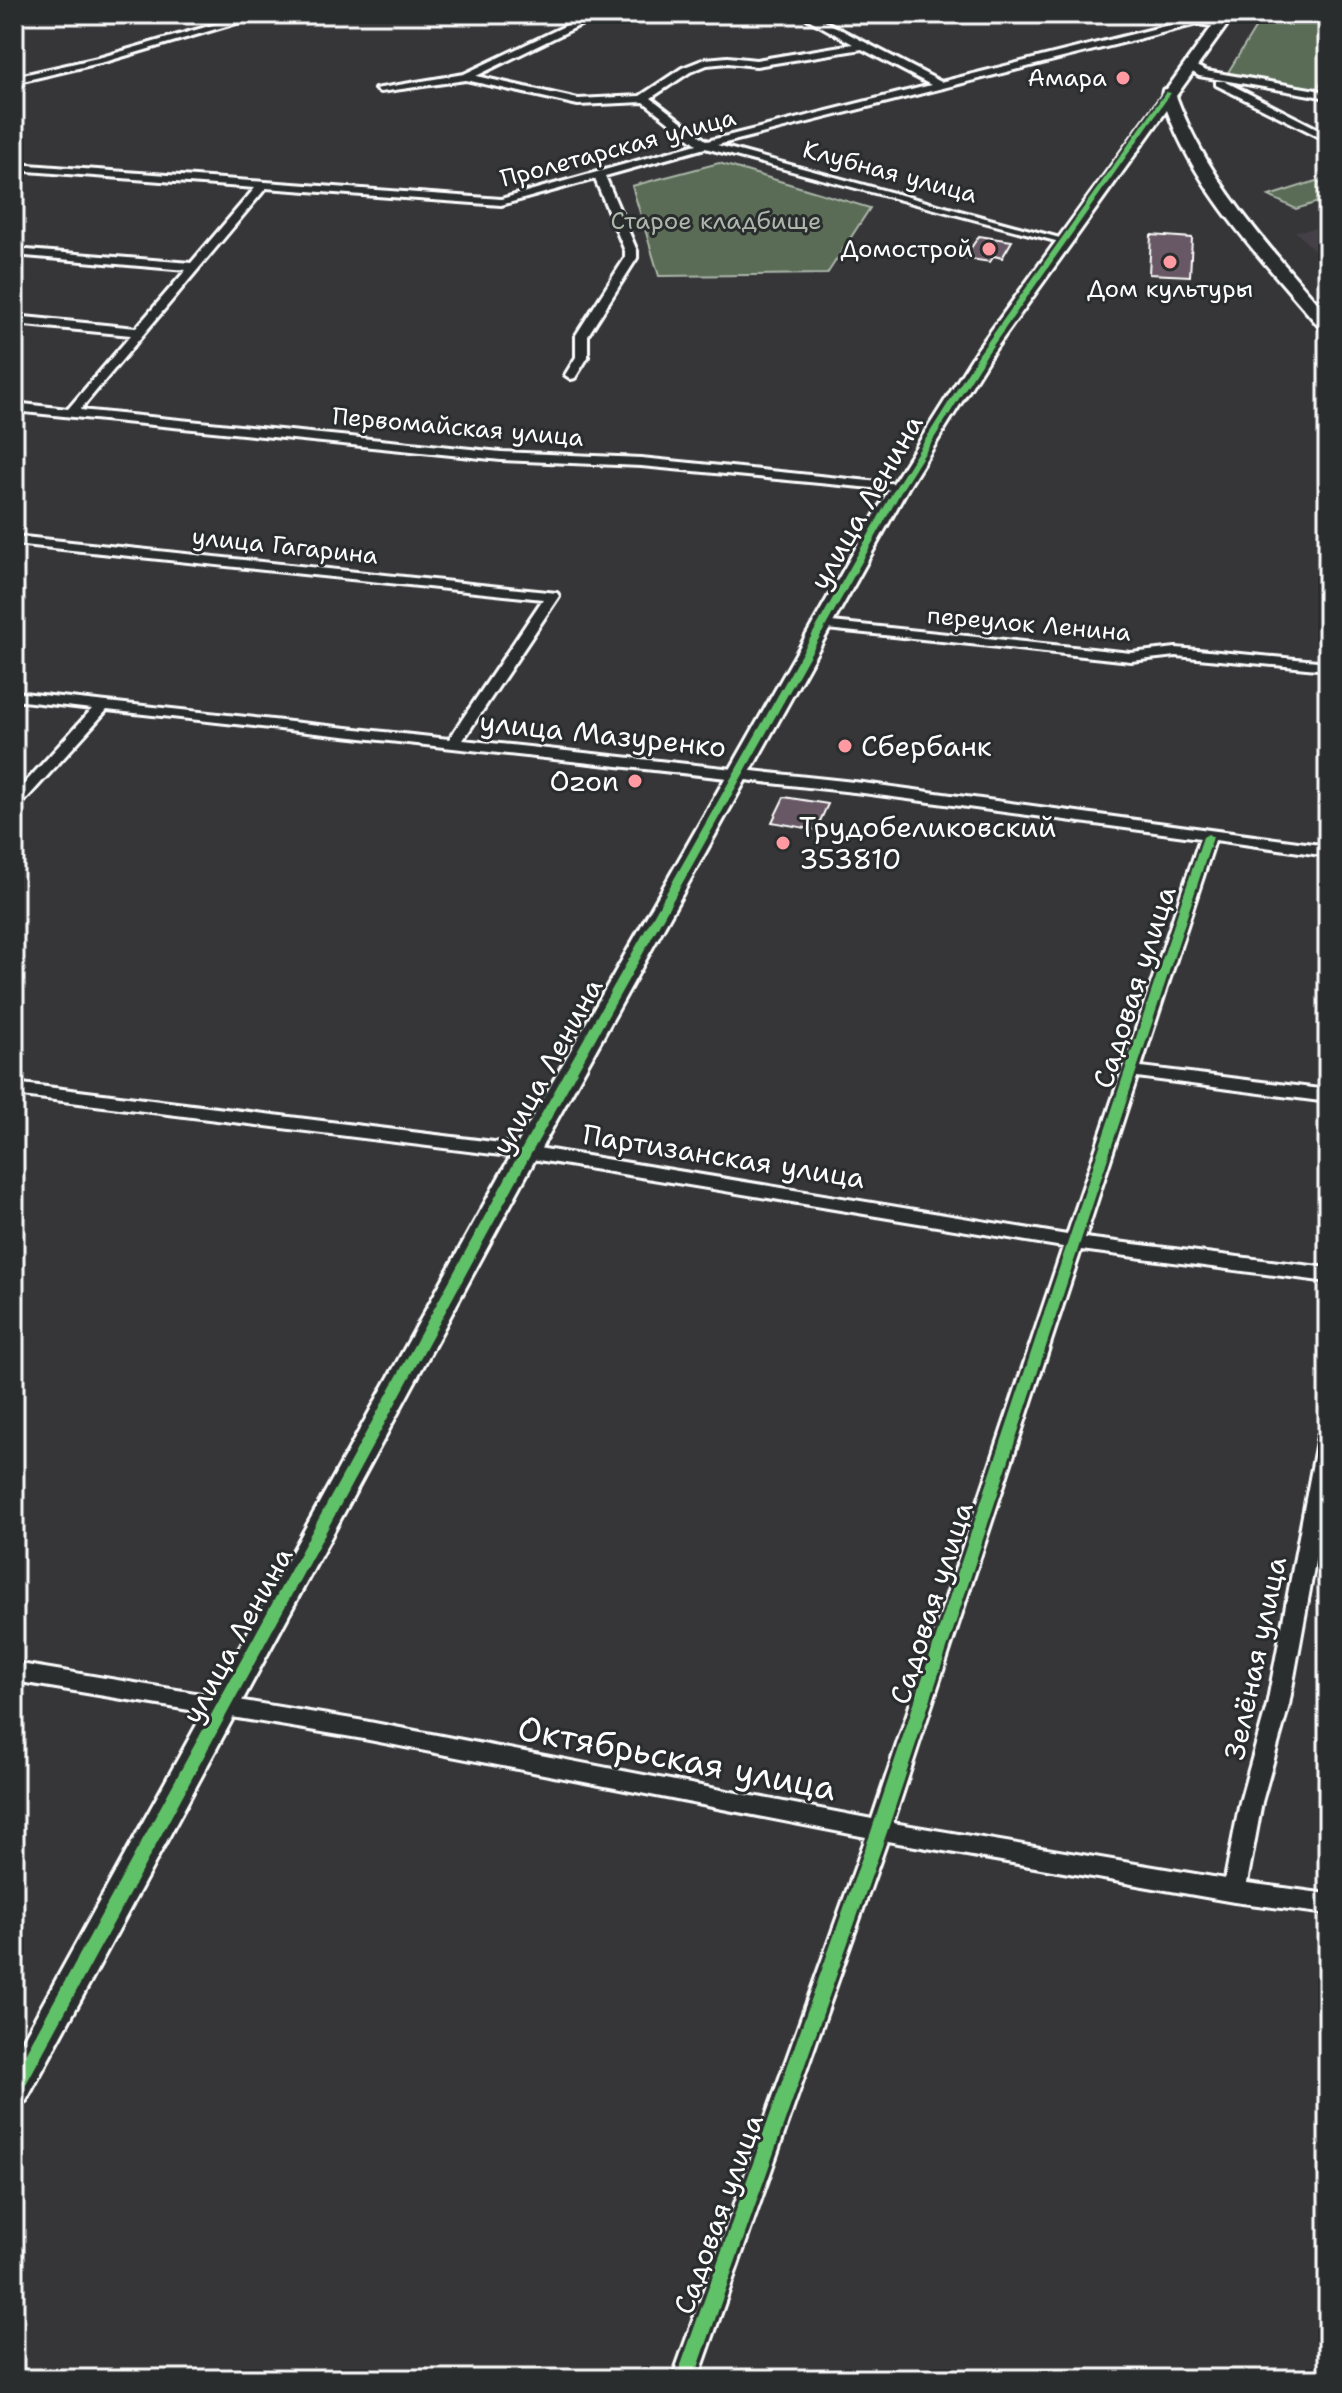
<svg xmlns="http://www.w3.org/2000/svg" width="1342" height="2393" font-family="'Shantell Sans',sans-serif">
	<rect width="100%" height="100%" fill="#363639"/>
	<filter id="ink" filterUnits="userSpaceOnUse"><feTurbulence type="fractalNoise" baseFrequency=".0125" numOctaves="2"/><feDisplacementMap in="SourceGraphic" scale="16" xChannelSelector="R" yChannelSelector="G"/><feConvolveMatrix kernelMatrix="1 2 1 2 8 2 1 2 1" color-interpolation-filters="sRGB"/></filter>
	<g filter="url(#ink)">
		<!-- built -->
		<path fill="#454046" d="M1328 227V264L1295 231Z"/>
		<!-- green -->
		<path fill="#5a6c56" stroke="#acb6aa" stroke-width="2" d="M1268 14H1328V69L1317 89 1227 74 1262 17Z
			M719 163 870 208 827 274 659 276 632 186Z
			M1316 181 1328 187V199L1296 209 1269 196Z"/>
		<!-- building -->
		<path fill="#685965" stroke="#fff" stroke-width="2" d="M1151 235 1192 238 1190 276 1149 274Z
			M979 236 1012 241 1002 258 994 256 990 262 964 258Z
			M784 797 828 804 816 830 772 822Z"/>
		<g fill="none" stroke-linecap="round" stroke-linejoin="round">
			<defs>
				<path id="street" d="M251 14H267L108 61 14 83V77L102 57Z
					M590 14H603L476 76 578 99 640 96 682 68 705 59 728 57 756 60 853 44 799 14H811L941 82 1197 18 1225 24 1220 27 1197 24 717 145 1067 240V244L705 148 605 176 637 251V258L588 335V357L575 378 571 379 565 375 576 357V335L625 258V251L595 179 501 205 266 188 80 410 501 452 641 458 899 484 905 488 904 491 641 466 501 460 14 411V403L68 409 131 335 14 324V316L136 328 186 270 14 255V249L191 263 255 188 14 170V164L501 199 697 144 644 102 578 105 466 80 380 92 375 89 464 74ZM862 49 931 85 707 141 651 98 690 72 707 65 728 63 756 66Z
					M1190 63 1206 71 1328 92V98L1199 76 1186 68V64Z
					M1216 81H1224L1328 134V141L1216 85Z
					M14 536 557 593 559 596 463 740 863 783 1328 846V856L1215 840 1141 1067 1328 1090V1102L1137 1077 1085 1238 1328 1268V1282L1081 1250 893 1823 1225 1879 1240 1802 1267 1705 1318 1436 1321 1431 1328 1429V1490L1289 1705 1262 1802 1247 1883 1328 1894V1914L1234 1902 887 1841 698 2379H672L866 1837 364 1739 14 1681V1663L364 1721 872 1819 1063 1247 526 1158 14 1095V1083L526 1146 1067 1235 1200 838 863 793 107 710 19 807 14 809V795L92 709 14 700V692L449 739 543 599 14 544Z
					M822 621 1131 653 1176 648 1328 662V670L1176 656 1131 661 817 628V622Z"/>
				<path id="secondary" d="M1221 14H1235L1176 96C1208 182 1269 247 1328 315V331L1322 330C1265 262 1197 194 1167 110L991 355 908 488 539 1152 26 2101 14 2106V2056L513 1152 890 488 977 350 1162 96 1163 90 1167 89Z"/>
			</defs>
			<!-- street casing -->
			<use href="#street" stroke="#fff" stroke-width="6"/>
			<!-- secondary casing -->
			<use href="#secondary" stroke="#fff" stroke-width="6"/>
			<!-- street -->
			<use href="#street" fill="#2a2d2e" fill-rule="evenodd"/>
			<!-- secondary -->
			<use href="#secondary" fill="#2a2d2e" fill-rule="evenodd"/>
			<defs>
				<path id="cycleway" d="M1166 92 1171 93 987 354 903 488 532 1152 20 2095 14 2097V2074L520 1152 895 488 979 354Z
					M1208 834 1213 837 887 1832 694 2379H676L871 1832 1203 837Z"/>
			</defs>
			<!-- cycleway casing -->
			<use href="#cycleway" stroke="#2a2d2e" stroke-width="5"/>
			<!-- cycleway -->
			<use href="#cycleway" fill="#61c268" fill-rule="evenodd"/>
		</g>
	</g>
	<!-- markers -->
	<g fill="#ff9aa2" stroke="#2a2d2e" stroke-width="3">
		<circle cx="1123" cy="78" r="8"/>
		<circle cx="989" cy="249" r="8"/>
		<circle cx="1170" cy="262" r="8"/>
		<circle cx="845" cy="746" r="8"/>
		<circle cx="635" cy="781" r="8"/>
		<circle cx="783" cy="843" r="8"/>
	</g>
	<g text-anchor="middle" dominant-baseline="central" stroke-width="6" stroke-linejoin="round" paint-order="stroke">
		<!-- far-poi labels -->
		<g font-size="24" fill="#fff" stroke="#2a2d2e" text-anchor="end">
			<text x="1107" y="78">Амара</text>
			<text x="973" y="249">Домострой</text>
			<text x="1170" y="289" text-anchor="middle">Дом культуры</text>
		</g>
		<!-- far-street labels -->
		<g font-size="24" fill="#fff" stroke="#2a2d2e">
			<text transform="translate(618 148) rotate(-15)">Пролетарская улица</text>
			<text transform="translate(890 172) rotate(15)">Клубная улица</text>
			<text transform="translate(458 427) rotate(5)">Первомайская улица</text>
			<text transform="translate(285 546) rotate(6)">улица Гагарина</text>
			<text transform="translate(1029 624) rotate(5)">переулок Ленина</text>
		</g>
		<!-- far-park labels -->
		<g font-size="24" fill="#acb6aa" stroke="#2a2d2e">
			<text x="716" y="221">Старое кладбище</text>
		</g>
		<!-- street labels -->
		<g font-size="28" fill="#fff" stroke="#2a2d2e">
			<text transform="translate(866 502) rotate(-60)">улица Ленина</text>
			<text transform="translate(603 734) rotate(6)">улица Мазуренко</text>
			<text transform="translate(1134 987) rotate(-72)">Садовая улица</text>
			<text transform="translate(547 1066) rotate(-61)">улица Ленина</text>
			<text transform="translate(724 1156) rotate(9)">Партизанская улица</text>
			<text transform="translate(931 1603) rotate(-72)">Садовая улица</text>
			<text transform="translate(237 1635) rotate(-61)">улица Ленина</text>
			<text transform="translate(1255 1658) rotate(-78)">Зелёная улица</text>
			<text transform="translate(718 2214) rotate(-70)">Садовая улица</text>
		</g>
		<!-- poi labels -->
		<g font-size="28" fill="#fff" stroke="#2a2d2e" text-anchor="start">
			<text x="861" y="746">Сбербанк</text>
			<text x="619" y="781" text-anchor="end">Ozon</text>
			<text x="799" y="827">Трудобеликовский<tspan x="799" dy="32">353810</tspan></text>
		</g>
		<!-- near-street labels -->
		<g font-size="34" fill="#fff" stroke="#2a2d2e">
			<text transform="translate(677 1758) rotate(11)">Октябрьская улица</text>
		</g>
	</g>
	<!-- margin -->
	<rect width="1342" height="2393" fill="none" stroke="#2a2d2e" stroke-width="48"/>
	<rect x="24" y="24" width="1294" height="2345" fill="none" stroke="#fff" stroke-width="3" filter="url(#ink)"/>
</svg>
